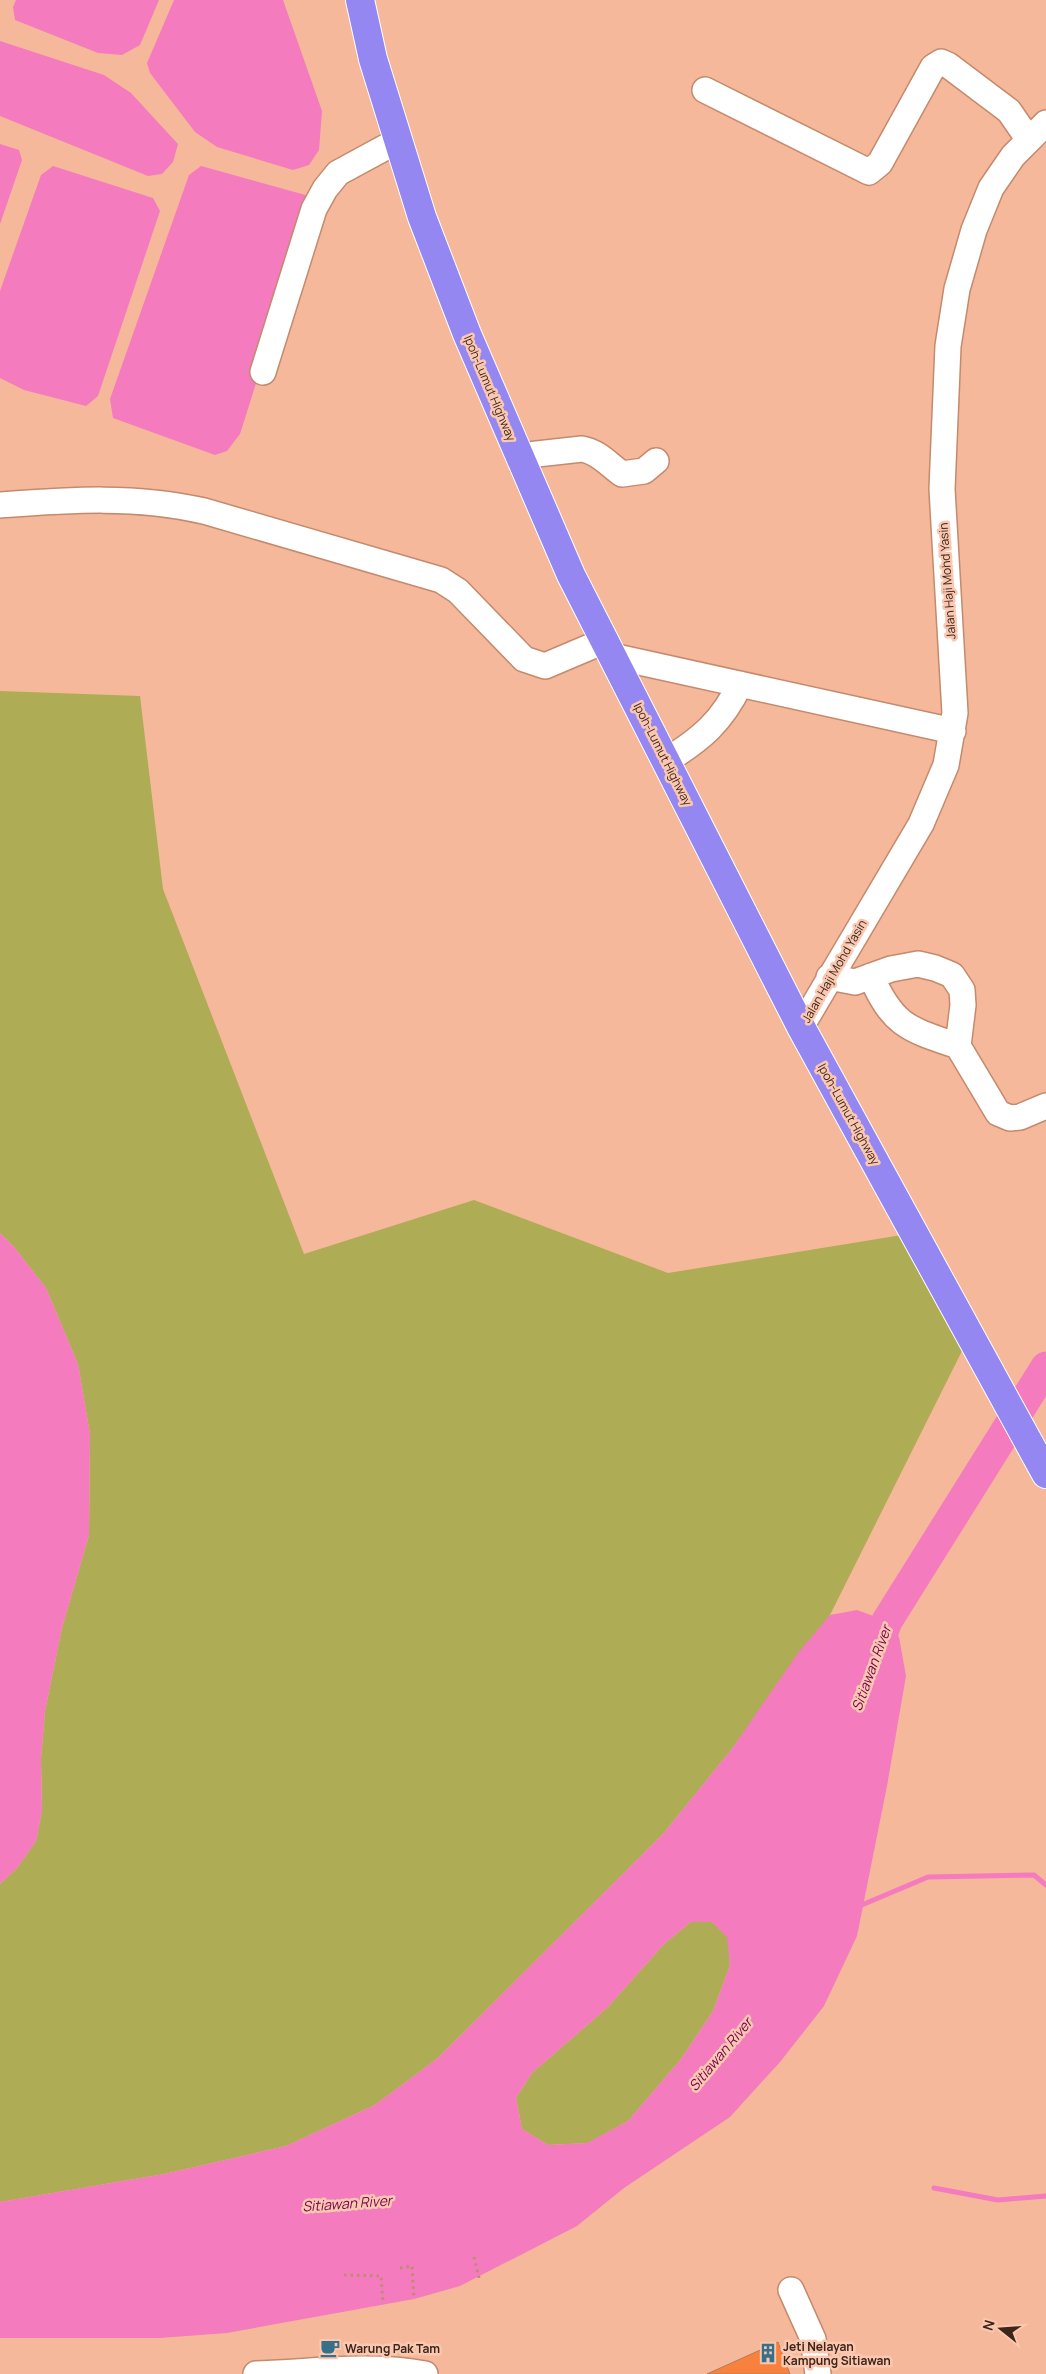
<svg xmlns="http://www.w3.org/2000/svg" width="1046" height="2374" font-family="Manrope,sans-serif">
	<rect width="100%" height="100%" fill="#f6b89a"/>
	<!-- green -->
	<path fill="#aeac54" d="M0 691 140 696 163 889 304 1254 474 1200 668 1273 902 1235 962 1351 830 1615 731 1750 663 1834 438 2058 375 2105 286 2146 164 2174 0 2202V1884L18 1867 36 1841 42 1811 41 1759 45 1711 62 1628 89 1535 90 1434 78 1364 46 1288 14 1247 0 1233Z
		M691 1922H712L728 1937 730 1965 713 2011 681 2059 628 2121 588 2143 548 2145 522 2129 516 2098 532 2073 608 2007 664 1944Z"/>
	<!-- water -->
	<path fill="#f47bbe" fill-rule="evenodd" d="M16 0H159L140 45 122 55 98 53 15 20 13 7Z
		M174 0H283L322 111 319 150 309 165 293 170 217 147 195 132 150 73 147 63Z
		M0 41 104 75 131 93 178 144 173 162 162 174 148 176 0 116Z
		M0 144 19 150 22 160 0 224Z
		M53 166 153 198 160 211 98 396 86 406 24 390 0 378V291L41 175Z
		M201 166 309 196 312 206 240 434 227 451 215 455 113 418 110 399 189 175Z
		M0 1233 14 1247 46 1288 78 1364 90 1434 89 1535 62 1628 45 1711 41 1759 42 1811 36 1841 18 1867 0 1884Z
		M857 1610 887 1621 899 1637 906 1676 887 1786 857 1936 824 2006 780 2062 730 2117 624 2188 577 2226 460 2286 414 2299 227 2333 160 2338H0V2202L164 2174 286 2146 375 2105 438 2058 663 1834 731 1750 798 1653 830 1615ZM691 1922H712L727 1937 730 1965 713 2011 681 2059 628 2121 587 2143 548 2145 522 2129 516 2098 532 2073 608 2007 664 1944Z"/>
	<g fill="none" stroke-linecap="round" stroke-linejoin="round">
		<!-- stream -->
		<path stroke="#f47bbe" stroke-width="5" d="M857 1907 928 1877 1034 1875 1046 1885
			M934 2188 998 2200 1046 2196"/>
		<!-- river -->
		<path stroke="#f47bbe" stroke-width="31" d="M873 1661 887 1621 1046 1367"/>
	</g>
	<!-- building -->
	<path fill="#f8813d" stroke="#b47b5e" d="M778 2342 790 2374H707Z"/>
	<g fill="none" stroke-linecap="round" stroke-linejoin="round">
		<defs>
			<path id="minor" d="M705 90 869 172 880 163 933 67 941 62 948 65 1009 111 1029 140
				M263 372 314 209 325 189 338 173 397 141
				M519 456 582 449C599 452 609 465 622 474L644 471 656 461
				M0 505C69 500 136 495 204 511L441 580 458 591 524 659 545 666 604 641
				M612 656 953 731
				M666 761C701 739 722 722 740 684
				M871 976C893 1026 908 1029 958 1046
				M829 977 855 982 891 969 918 964 935 968 952 975 962 990 963 1005 958 1046 998 1113 1010 1118 1020 1117 1046 1106
				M801 1027 921 824 946 765 955 713 942 489 948 346 957 289 974 230 991 188 1013 156 1046 123
				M791 2290 813 2339 818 2374
				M256 2374C310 2372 372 2364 425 2374"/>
			<path id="highway" d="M360 0 373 59 422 217 467 334 571 575 801 1027 1046 1474"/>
		</defs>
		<!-- minor casing -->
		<use href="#minor" stroke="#c48a6d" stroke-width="28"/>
		<!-- highway casing -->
		<use href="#highway" stroke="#fff" stroke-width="30"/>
		<!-- path -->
		<path stroke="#bd8b73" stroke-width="3" stroke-dasharray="2.5 4" stroke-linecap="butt" d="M474 2257 479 2278
			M400 2268 412 2266 414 2299
			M344 2275 381 2276 383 2304"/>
		<!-- minor -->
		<use href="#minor" stroke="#fff" stroke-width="25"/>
		<!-- highway -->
		<use href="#highway" stroke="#9487f2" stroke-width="28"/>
	</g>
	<!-- icons -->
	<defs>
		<symbol id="cafe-bare" viewBox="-9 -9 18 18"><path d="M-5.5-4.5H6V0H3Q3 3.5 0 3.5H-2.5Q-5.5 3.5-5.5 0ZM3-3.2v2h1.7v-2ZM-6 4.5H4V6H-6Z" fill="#367189" stroke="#fac8b0" stroke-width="2.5" paint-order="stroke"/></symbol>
		<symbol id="building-bare" viewBox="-9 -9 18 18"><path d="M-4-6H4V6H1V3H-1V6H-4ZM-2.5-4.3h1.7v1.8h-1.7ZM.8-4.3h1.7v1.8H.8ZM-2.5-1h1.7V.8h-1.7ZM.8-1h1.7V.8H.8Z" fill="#367189" stroke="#fac8b0" stroke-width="2.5" paint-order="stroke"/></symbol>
	</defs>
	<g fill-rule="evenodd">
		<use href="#cafe-bare" x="316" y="2334" width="28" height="28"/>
		<use href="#building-bare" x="754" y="2339" width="28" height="28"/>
	</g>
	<g text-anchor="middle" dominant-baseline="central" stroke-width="5" stroke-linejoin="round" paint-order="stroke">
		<!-- street labels -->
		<g font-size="12" fill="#3d251a" stroke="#fac8b0">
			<text transform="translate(490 388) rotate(67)">Ipoh-Lumut Highway</text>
			<text transform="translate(947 581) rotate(-94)">Jalan Haji Mohd Yasin</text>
			<text transform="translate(663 754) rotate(63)">Ipoh-Lumut Highway</text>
			<text transform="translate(834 971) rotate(-60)">Jalan Haji Mohd Yasin</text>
			<text transform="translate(849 1114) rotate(61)">Ipoh-Lumut Highway</text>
		</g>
		<!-- poi labels -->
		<g font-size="12" font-weight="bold" fill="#3d251a" stroke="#fac8b0" text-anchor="start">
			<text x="783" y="2346">Jeti Nelayan<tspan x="783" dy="14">Kampung Sitiawan</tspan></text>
			<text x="345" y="2348">Warung Pak Tam</text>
		</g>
		<!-- water labels -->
		<g font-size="14" font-style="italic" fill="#760150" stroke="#fac8b0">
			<text transform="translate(871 1668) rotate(-70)">Sitiawan River</text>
			<text transform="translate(720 2054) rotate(-50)">Sitiawan River</text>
			<text transform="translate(347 2203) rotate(-4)">Sitiawan River</text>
		</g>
	</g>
	<!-- north arrow -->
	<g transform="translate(1001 2329) rotate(287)" stroke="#fac8b0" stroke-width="4" paint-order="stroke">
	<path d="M0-4L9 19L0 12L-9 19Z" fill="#3d251a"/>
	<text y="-8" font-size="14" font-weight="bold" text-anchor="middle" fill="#3d251a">N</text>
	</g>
</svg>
